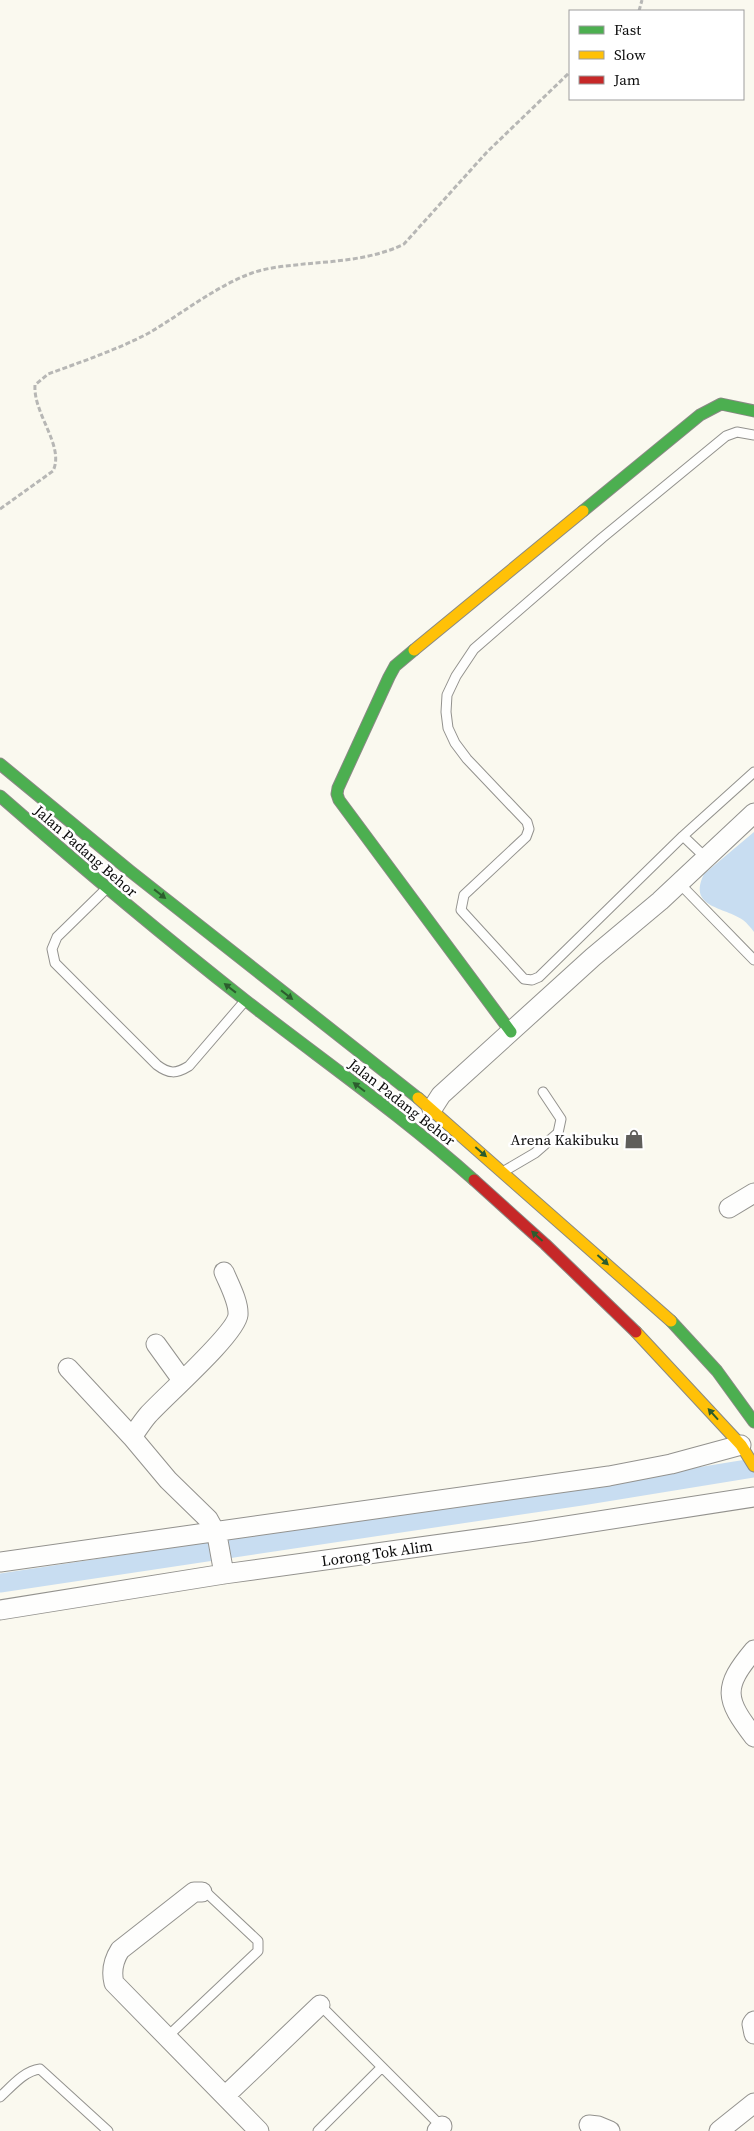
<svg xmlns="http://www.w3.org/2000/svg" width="754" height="2131" font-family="'Source Serif 4',serif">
	<rect width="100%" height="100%" fill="#faf9ef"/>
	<!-- water -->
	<path fill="#c8ddf1" d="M754 832V932C751 928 747 923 743 920 725 907 687 908 704 874Z"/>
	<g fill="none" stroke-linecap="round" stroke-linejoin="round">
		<!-- canal -->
		<path stroke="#c8ddf1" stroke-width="19" d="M0 1583 581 1496 754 1468"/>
		<defs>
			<path id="lane" d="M754 435 737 432 726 436 602 538 474 649 456 676 447 695 446 712 448 728 455 743 467 759 527 822 529 829 526 837 464 895 461 910 524 979 532 980 539 977 683 836 754 772
				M683 836 706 858
				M680 884 754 960
				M104 891 57 937 52 949 55 963 157 1065C169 1074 176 1074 189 1066L244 1002
				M506 1170 535 1153 558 1133 561 1119 543 1092
				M320 2005 442 2127
				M167 2037 258 1951V1941L209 1895 202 1892
				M0 2097C12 2086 24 2071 40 2069L108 2131
				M318 2131 382 2067"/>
			<path id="street" d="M432 1109 441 1095 593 957 660 901 754 813
				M729 1208 754 1193
				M224 1272C229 1284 239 1302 238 1315 236 1334 164 1397 148 1415 142 1422 137 1430 132 1437L168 1480 208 1519 217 1535 224 1574
				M156 1344 182 1380
				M68 1368 132 1437
				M0 1562 609 1476 671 1464 741 1445
				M0 1610 224 1574 528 1532 754 1497
				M754 1650C722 1688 725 1699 754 1737
				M202 1892H194L120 1950C113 1961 111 1971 114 1983L259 2131
				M754 2021 752 2024 754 2034
				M225 2096 320 2005
				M589 2125 598 2126 610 2131
				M437 2131 442 2126
				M719 2131 754 2103"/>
			<path id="fast" d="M583 511 700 415 721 404 754 411
				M414 650 395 666 389 677 338 788 337 794 339 800 511 1032
				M0 764 130 871 418 1098
				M0 796C80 866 161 934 245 1000 322 1060 401 1115 474 1180
				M671 1321 717 1371 754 1422"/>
			<path id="slow" d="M414 650 583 511
				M418 1098 671 1321
				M636 1332 741 1445 754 1466"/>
			<path id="jam" d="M474 1180 545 1244 636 1332"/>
		</defs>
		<!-- lane casing -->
		<use href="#lane" stroke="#93928e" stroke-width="11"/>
		<!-- street casing -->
		<use href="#street" stroke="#93928e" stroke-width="21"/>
		<!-- fast casing -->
		<use href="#fast" stroke="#898984" stroke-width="13"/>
		<!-- slow casing -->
		<use href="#slow" stroke="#898984" stroke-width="13"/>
		<!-- jam casing -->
		<use href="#jam" stroke="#898984" stroke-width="13"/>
		<!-- path -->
		<path stroke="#b7b7b5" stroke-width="3" stroke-dasharray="5 2.5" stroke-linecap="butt" d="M639 11 642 0
			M0 509 53 471C65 446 33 414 35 385L48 374C81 362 116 350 147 334 182 314 214 287 252 273 269 267 287 266 304 264 338 261 374 259 404 244L487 152 570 72"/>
		<!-- lane -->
		<use href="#lane" stroke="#fefefd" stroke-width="9"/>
		<!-- street -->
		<use href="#street" stroke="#fefefd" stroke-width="19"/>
		<!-- fast -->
		<use href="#fast" stroke="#4caf50" stroke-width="11"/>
		<!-- slow -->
		<use href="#slow" stroke="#ffc107" stroke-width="11"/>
		<!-- jam -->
		<use href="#jam" stroke="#c62828" stroke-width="11"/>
	</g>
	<!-- one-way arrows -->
	<defs><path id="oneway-solid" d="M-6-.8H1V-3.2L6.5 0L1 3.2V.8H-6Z" transform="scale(1.25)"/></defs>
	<g fill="#2c5d2e">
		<use href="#oneway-solid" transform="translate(160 894) rotate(38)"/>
		<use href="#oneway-solid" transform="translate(230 988) rotate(-142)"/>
		<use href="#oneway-solid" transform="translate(287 995) rotate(38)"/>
		<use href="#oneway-solid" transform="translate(359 1087) rotate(-143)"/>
		<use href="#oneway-solid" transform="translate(481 1152) rotate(41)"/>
		<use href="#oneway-solid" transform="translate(537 1236) rotate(-138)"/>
		<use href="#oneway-solid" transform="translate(603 1260) rotate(42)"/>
		<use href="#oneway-solid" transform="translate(713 1414) rotate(-132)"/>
	</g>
	<!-- icons -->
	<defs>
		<symbol id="shop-bare" viewBox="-9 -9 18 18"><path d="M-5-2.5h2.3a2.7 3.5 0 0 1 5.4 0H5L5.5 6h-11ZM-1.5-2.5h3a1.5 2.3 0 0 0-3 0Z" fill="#5f5e5b" stroke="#fff" stroke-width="2.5" paint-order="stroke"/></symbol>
	</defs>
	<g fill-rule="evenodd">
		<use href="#shop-bare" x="620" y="1125" width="28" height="28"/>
	</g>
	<g text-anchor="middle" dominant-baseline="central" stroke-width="5" stroke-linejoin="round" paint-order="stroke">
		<!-- street labels -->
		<g font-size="15" fill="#0b0b0b" stroke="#fff">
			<text transform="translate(86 851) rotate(41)">Jalan Padang Behor</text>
			<text transform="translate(402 1102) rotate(38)">Jalan Padang Behor</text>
			<text transform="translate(377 1553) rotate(-8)">Lorong Tok Alim</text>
		</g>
		<!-- poi labels -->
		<g font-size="15" fill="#0b0b0b" stroke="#fff" text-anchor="end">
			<text x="619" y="1139">Arena Kakibuku</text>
		</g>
	</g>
	<!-- legend -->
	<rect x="569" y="10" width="175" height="90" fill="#ffffff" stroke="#9d9d9d"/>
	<rect x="579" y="26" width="25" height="8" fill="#4caf50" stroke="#9d9d9d"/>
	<text x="614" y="35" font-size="15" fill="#0b0b0b">Fast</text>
	<rect x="579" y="51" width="25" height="8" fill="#ffc107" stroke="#9d9d9d"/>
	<text x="614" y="60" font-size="15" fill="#0b0b0b">Slow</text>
	<rect x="579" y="76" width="25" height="8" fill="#c62828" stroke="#9d9d9d"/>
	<text x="614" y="85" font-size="15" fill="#0b0b0b">Jam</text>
</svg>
